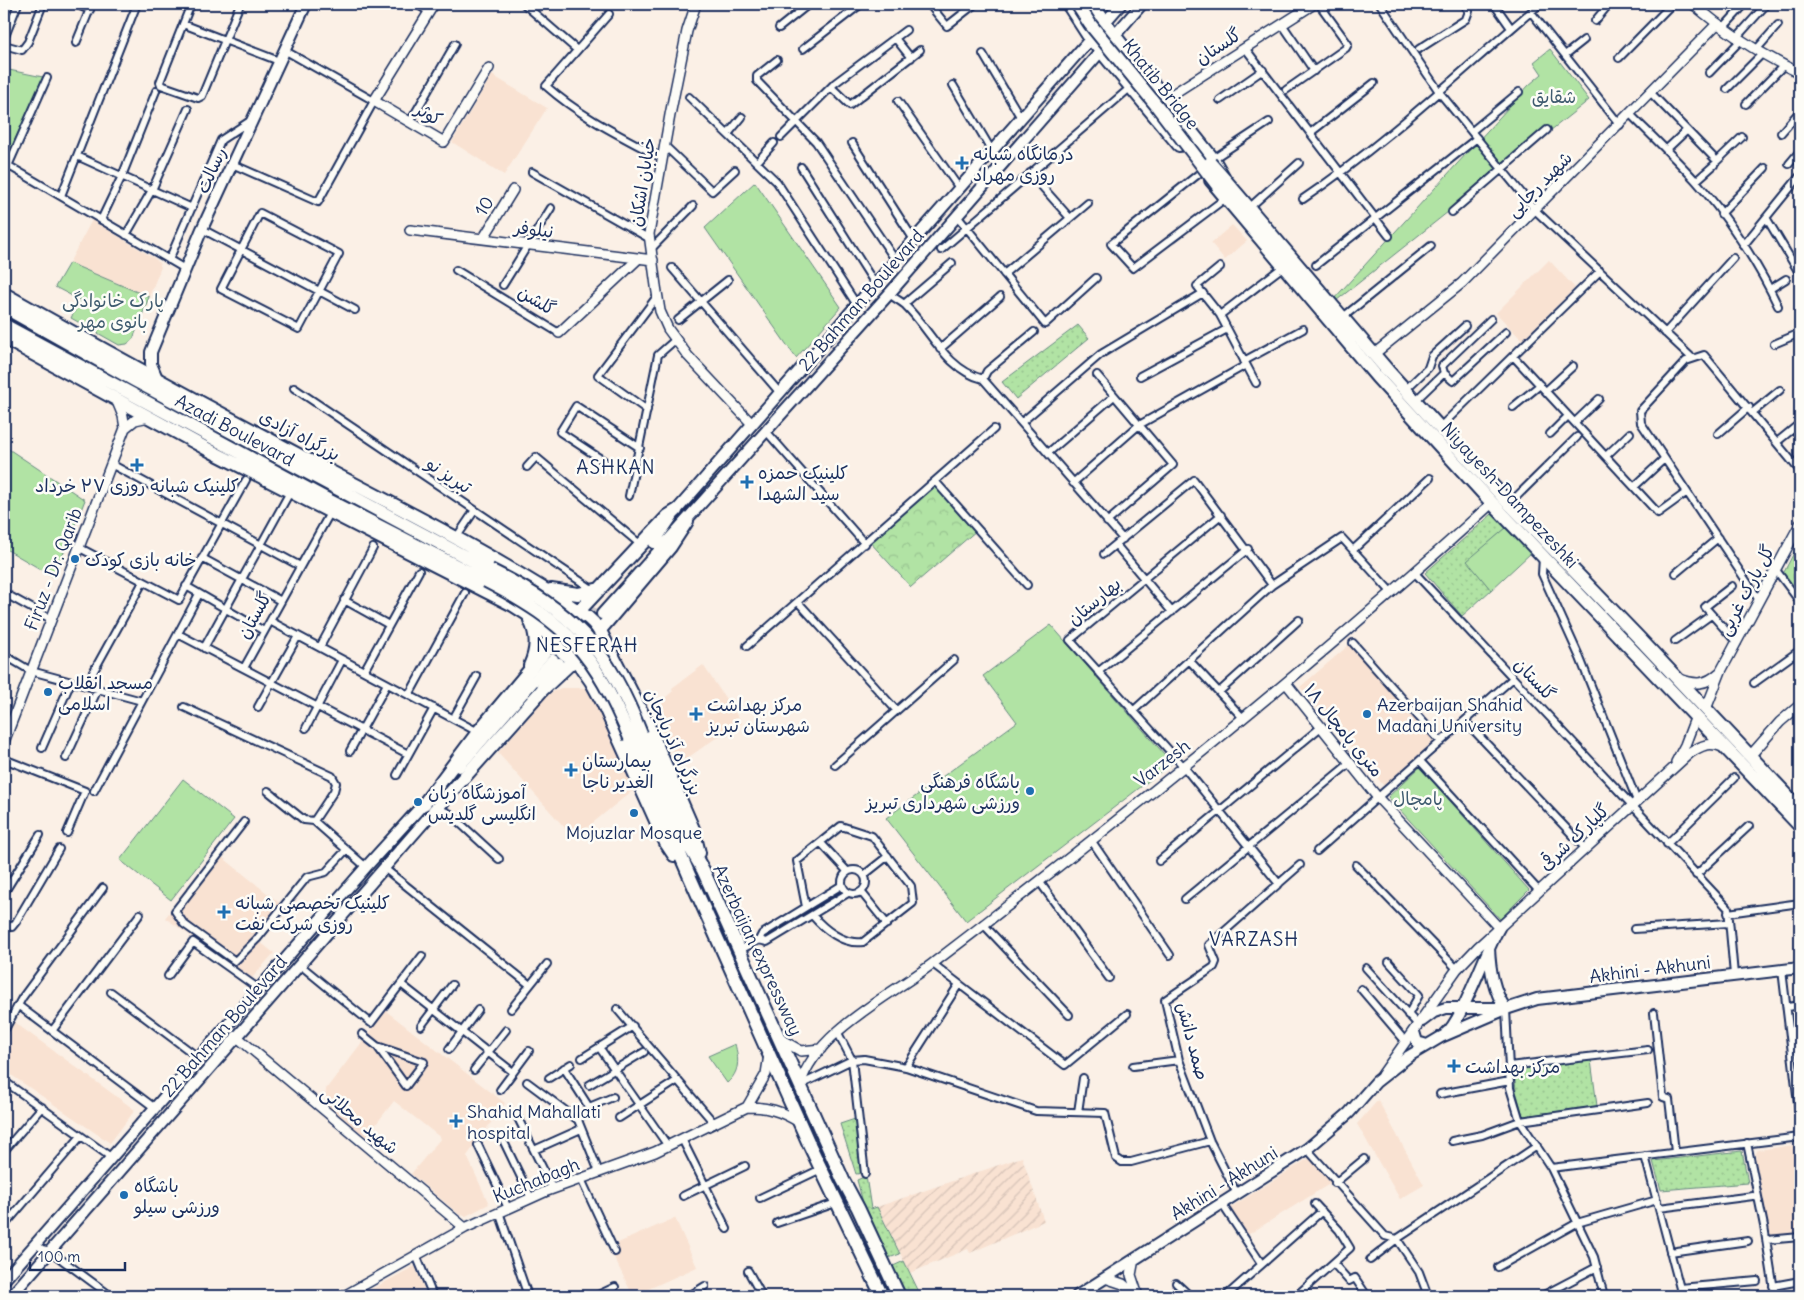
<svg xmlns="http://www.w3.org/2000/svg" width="1804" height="1300" font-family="Delius,'Playpen Sans Arabic',sans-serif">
	<defs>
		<pattern id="industrial-furrows" width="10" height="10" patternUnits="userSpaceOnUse" patternTransform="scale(1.25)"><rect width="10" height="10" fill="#f9e2d2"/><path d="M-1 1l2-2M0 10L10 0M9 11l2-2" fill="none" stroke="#d5c2b7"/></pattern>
		<pattern id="grass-dots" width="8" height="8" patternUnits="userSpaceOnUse" patternTransform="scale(1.25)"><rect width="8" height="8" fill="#b1e3a4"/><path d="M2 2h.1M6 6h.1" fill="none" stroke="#98c390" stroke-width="1.8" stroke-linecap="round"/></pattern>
		<pattern id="forest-crowns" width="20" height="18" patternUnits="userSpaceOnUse" patternTransform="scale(1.25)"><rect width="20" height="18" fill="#b1e3a4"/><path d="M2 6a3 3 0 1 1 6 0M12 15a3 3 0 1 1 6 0" fill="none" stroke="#98c390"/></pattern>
		<pattern id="cemetery-stones" width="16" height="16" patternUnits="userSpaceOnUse" patternTransform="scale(1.25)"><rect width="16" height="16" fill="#b1e3a4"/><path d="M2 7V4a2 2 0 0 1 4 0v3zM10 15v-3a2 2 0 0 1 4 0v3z" fill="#98c390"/></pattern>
	</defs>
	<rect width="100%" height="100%" fill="#fbf0e6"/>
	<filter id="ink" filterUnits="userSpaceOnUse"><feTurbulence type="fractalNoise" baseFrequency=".02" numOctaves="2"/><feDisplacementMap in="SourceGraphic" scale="10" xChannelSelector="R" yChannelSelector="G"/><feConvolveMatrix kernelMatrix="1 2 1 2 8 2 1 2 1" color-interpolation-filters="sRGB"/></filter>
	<g filter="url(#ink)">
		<!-- built -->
		<path fill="#f9e2d2" d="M492 75 547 108 504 175 452 142Z
			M92 220 157 260 161 267 149 297 69 263Z
			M1232 225 1247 241 1225 260 1211 243Z
			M1549 260 1575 288 1522 340 1496 313Z
			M1349 645 1436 740 1384 786 1300 687Z
			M703 665 742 723 727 737 723 733 679 764 652 705 664 699 673 691 672 688Z
			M561 688H588L637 787 574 838 498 753 548 694Z
			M216 852 283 906 255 938 274 953 252 978 165 918Z
			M386 1011 505 1103 467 1156 489 1204 466 1216 460 1215 411 1174 441 1138 394 1101 366 1137 325 1104 326 1089Z
			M14 1022 135 1110 110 1143 4 1070V1040Z
			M1378 1100 1424 1185 1400 1199 1357 1124Z
			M1795 1145 1800 1153V1236L1774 1240 1770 1236 1755 1159 1756 1153 1758 1150Z
			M1309 1158 1331 1183 1246 1236 1228 1209Z
			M675 1218 697 1267 633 1296 609 1247Z
			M415 1266 427 1296H359Z"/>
		<!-- industrial -->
		<path fill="url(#industrial-furrows)" d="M1022 1157 1044 1221 970 1253 968 1249 910 1273 877 1207Z"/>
		<!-- grass -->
		<path fill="url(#grass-dots)" stroke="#668981" d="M1078 325 1089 338 1016 399 1002 382Z
			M1492 514 1506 528 1468 561 1491 590 1462 616 1425 573Z
			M1591 1060 1597 1106 1523 1116 1516 1091 1514 1069Z
			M858 1118 864 1173 856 1174 840 1124Z
			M1742 1151 1748 1183 1661 1190 1653 1161Z
			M866 1176 871 1209 877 1207 900 1254 886 1259 865 1210 857 1180Z
			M904 1261 921 1296H904L891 1267Z"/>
		<!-- forest -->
		<path fill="url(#forest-crowns)" stroke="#668981" d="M934 482 977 530 911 587 868 540Z"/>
		<!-- cemetery -->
		<path fill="url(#cemetery-stones)" stroke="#668981" d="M1800 541V594L1799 595 1783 574Z"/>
		<!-- green -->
		<path fill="#b1e3a4" stroke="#668981" d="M1550 49 1589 100 1322 312 1529 85 1542 74 1534 62Z
			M4 69 43 77 6 160 4 159Z
			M755 182 841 307 796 358 705 228Z
			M69 263 149 297 133 339 127 344 119 345 71 318 80 300 55 287Z
			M4 446 85 500 54 577 4 548Z
			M1506 528 1531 553 1491 590 1467 561Z
			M1051 625 1172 763 966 921 886 818 1017 722 983 676Z
			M1420 767 1529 890 1500 919 1388 797Z
			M183 779 234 819 171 900 120 860Z
			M735 1044C739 1059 740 1072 727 1083L708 1056Z"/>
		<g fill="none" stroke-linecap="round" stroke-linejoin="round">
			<!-- primary-tunnel -->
			<path stroke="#cec9cb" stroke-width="10" stroke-dasharray="10 5" stroke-linecap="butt" d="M553 659 596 609"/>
			<defs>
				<path id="street" d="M75 4 90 10
					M191 4 160 82 161 85 198 98 202 96 240 4
					M416 4 428 11
					M524 4 577 50
					M929 4 947 26 975 4
					M1380 4 1440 93 1536 211 1692 358
					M1494 4 1511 28
					M1531 12 1620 125
					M609 14 546 86C581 117 621 136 662 158
					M1595 21 1609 4
					M183 24 279 61
					M1282 24 1314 71
					M779 28 809 4
					M1723 28 1745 4
					M1737 37 1764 7
					M895 38 911 58
					M4 39 18 4
					M76 43 92 4
					M4 45 22 50 28 42 43 4
					M1245 48 1389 236
					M803 49 861 4
					M1419 49 1466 19 1469 11 1464 4
					M1756 50 1778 25
					M983 54 1021 118
					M1565 55 1584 40
					M1619 58 1672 4
					M777 60 757 76V81L816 142 896 261
					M1709 73 1741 40
					M953 85 992 151
					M831 87 850 105 920 50
					M1727 89 1763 53
					M1286 90 1346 48 1348 44 1319 4
					M1651 93 1717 161 1742 137
					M689 97 777 182 857 305
					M1220 100 1263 70
					M898 101 959 188
					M1746 104 1784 65
					M1630 114C1652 136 1674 157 1695 180 1725 213 1759 265 1778 306
					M410 122 455 44
					M1472 131 1519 92
					M1310 133 1374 83
					M1781 133 1800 111
					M728 134 742 117
					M781 137 835 83 906 30
					M852 143 914 240
					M664 145 712 191 735 170
					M1669 147 1687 130
					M77 156 192 208
					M1213 159 1269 122
					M757 162 774 143
					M4 163 185 269
					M232 164 318 202 374 101 284 50
					M1789 164 1800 151
					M8 166 47 78
					M801 167 875 284
					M532 172 650 239
					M1201 172 1111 244 1133 268 1227 197
					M1030 173 1070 218
					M1696 181 1714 165
					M61 196 137 4
					M1303 199C1388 142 1462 70 1540 4
					M1249 208 1299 163
					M1452 212 1547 130
					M260 213 339 254 299 329 221 289Z
					M1721 214 1765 168
					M957 216 1045 324 1096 278
					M1767 219 1798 271 1800 270
					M101 220 122 176 156 91
					M202 229 355 310
					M126 235 152 190 188 109
					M1743 246 1799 177
					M651 249 693 206
					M941 250 1131 87
					M169 260 221 140 250 121
					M1316 265 1477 138
					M1220 267 1197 286 1220 315 1256 383
					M672 268 780 393
					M456 270 559 333
					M1004 274 1088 203
					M503 285 551 208
					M1770 289 1786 279
					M889 294C894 298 901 301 905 305 931 330 945 369 983 379L1123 539
					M904 304 952 263
					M1220 315 1284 266
					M1342 318 1431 246
					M678 320 728 280
					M1665 333 1733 258
					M1774 344 1800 333
					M940 349 1000 297
					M1513 356 1658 513 1687 492
					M1244 361 1303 329
					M1444 373 1453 381 1506 332
					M1097 375 1173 465 1107 522
					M1140 376 1227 329
					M983 379 987 371 1034 332
					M294 388 589 587
					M1405 390 1428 368 1432 356 1465 326
					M1546 391 1573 366
					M1415 401 1444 373 1442 366 1491 319
					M1513 407 1540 385
					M647 410 598 375 658 295
					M1753 412 1780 390
					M1022 422 1101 354 1203 293
					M1575 422 1599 399
					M1439 428 1600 271
					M766 431 865 544
					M1550 434 1568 416
					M1718 434 1749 407
					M1777 442 1799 424
					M1048 453 1114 396
					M1606 456 1630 433
					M604 461 560 432 576 406 640 448
					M111 464 300 566
					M527 467 536 457 641 545
					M935 481 1027 585
					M1073 483 1139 425 1246 365
					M1634 487 1664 459
					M629 496 658 355 675 340
					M1509 504 1577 437
					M1221 515 1070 640 1184 767 1279 884
					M456 538 475 510
					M1116 545 1172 612
					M78 547 179 600 246 480
					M1353 550 1430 478
					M1104 554 1194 480 1272 585
					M1543 557 1542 574 1580 658 1637 801
					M202 558 281 601
					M1776 570 1800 602
					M1415 573 1728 908 1734 975
					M1676 573 1718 538
					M186 586 264 631
					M1732 586 1705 607 1737 643
					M4 593 51 619
					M344 600 389 625
					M1759 600 1641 423 1640 411 1686 361 1704 355 1800 471
					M798 602 896 710
					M270 621 478 732
					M178 634 408 754
					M1675 641 1711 615
					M1353 643 1441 742
					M747 646 994 429
					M320 647 373 548
					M204 648 290 492
					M4 655 31 671 142 701
					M1189 660 1243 718
					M244 668 330 513
					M364 671 419 571
					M1098 672 1248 549
					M1754 683 1800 650
					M86 685 143 582
					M1219 692 1299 620
					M409 695 465 593
					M184 707 332 776 336 783 334 791 314 821
					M258 707 298 636
					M1133 711 1272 585 1342 538 1392 593
					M453 719 477 676
					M1465 721 1585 848
					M306 728 342 660
					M42 748 71 682
					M350 751 387 684
					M66 758 98 689
					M4 759 85 791 67 833
					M1420 761 1539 891
					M835 765 954 660
					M397 775 434 708
					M94 791 199 594
					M268 791 304 820 314 821 366 867
					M437 808 449 813 499 859
					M244 822 175 911 184 924 235 961 257 939 307 877 326 872 346 850
					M1091 840 1170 955
					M821 843 847 871
					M1667 844 1734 778
					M1317 851 1512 679
					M1159 861 1321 727
					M1356 865 1457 969
					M384 868 530 985
					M842 882a12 12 0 1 1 24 0a12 12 0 1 1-24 0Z
					M864 875 888 856
					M1696 875 1749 826
					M1039 881 1109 978
					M4 893 40 835
					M862 893 887 924
					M1185 899 1350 763
					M806 907 797 861 841 826 872 836 911 886 913 903 863 942C843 945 824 929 812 915
					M1728 913 1800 903
					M4 924 12 927 16 922 59 849
					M983 924 1069 1015
					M1634 929 1729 923
					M759 940 767 942 848 893
					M740 950 759 940 762 934 842 885
					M1389 962 1419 995 1408 1015
					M299 964 371 1023 422 956
					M933 964 1065 1065 1127 1014
					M1366 968 1419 1026
					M1782 970 1800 1120
					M168 976 193 942 259 989
					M401 984 513 1072
					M1361 989 1406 1042
					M111 992 199 1058
					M19 1006 155 1108
					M1788 1007 1800 1005
					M511 1009 547 964
					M617 1009 714 1123
					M1506 1009 1510 1088 1520 1121 1551 1168 1594 1257 1604 1296
					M1654 1013 1663 1097 1669 1099 1675 1152
					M421 1026 452 985
					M4 1031 22 998 103 888
					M52 1031 140 914
					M838 1033 852 1060 865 1174
					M362 1034 377 1046 406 1086 424 1062 377 1046
					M599 1047 668 1146
					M449 1049 478 1010
					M1792 1050 1800 1049
					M582 1058 633 1026
					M1133 1066 1179 1060
					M1509 1066 1648 1050
					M906 1067 959 984
					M564 1068 589 1107
					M474 1070 506 1030
					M549 1078 571 1064
					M4 1081 112 1158
					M527 1082 578 1120 599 1172
					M589 1085 644 1052
					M800 1085 852 1060 864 1059 906 1067 1036 1111 1105 1113 1116 1158 1122 1162H1131L1210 1141
					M500 1090 529 1051
					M1440 1094 1510 1081
					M1078 1112 1083 1078
					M516 1114 553 1189
					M619 1118 678 1080
					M578 1120 589 1107 613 1097
					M502 1138 531 1198
					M682 1139 727 1229
					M1452 1141 1482 1135 1520 1121 1648 1103
					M1747 1143 1764 1226 1775 1296
					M478 1145 508 1208
					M1307 1149 1385 1236 1397 1239
					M534 1150 581 1129
					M4 1151 42 1107
					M1645 1156 1682 1296
					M1551 1168 1800 1137
					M581 1179 615 1252
					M1335 1183 1364 1159
					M1237 1194 1210 1141 1179 1060 1165 1000 1214 967 1216 962 1209 945 1300 865
					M683 1196 745 1166
					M760 1198 821 1169
					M1222 1204 1261 1263
					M1659 1208 1753 1196
					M499 1212 528 1296
					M777 1223 833 1204
					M4 1226 81 1136
					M1397 1239 1419 1272 1428 1296
					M1767 1240 1800 1237
					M36 1244 42 1249 50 1251 111 1296
					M1670 1252 1748 1241
					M416 1255 433 1296
					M1370 1260 1397 1239 1537 1146
					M1334 1264 1349 1281 1355 1278 1367 1296
					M1498 1267 1577 1223 1657 1200
					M748 1271 762 1296
					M1176 1283 1190 1296
					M1773 1286 1800 1281
					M1680 1288 1757 1281
					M596 1296 615 1287
					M689 1296 705 1286
					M1226 1296 1322 1211
					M1296 1296 1350 1248 1339 1230 1315 1204
					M1542 1296 1597 1267"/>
				<path id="secondary" d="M434 4 374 101 444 142 489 68
					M696 4 687 31 670 115 649 234 656 286 660 311 668 329 688 356 752 424
					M1693 4C1726 32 1761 55 1800 73
					M1165 99 1314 4
					M410 230 653 260
					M483 239 513 190
					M559 333 639 258
					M1374 354 1462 283 1717 24
					M125 428 135 420 149 417
					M1679 679C1696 685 1706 685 1719 673
					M1286 683 1378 798 1499 928
					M1706 709 1721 671 1800 524
					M4 742 125 428 123 416 116 399
					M1750 756 1780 722 1800 705
					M1676 762 1685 745 1696 716
					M236 1036 465 1228
					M780 1039 801 1051 821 1049
					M769 1055 766 1074 747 1107C768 1107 781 1111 799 1122
					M1382 1075 1457 969 1478 947 1690 753C1702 745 1709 742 1723 747
					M800 1085C815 1032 890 996 932 964 1124 818 1313 666 1492 503
					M1134 1259 1131 1275 1138 1296
					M1105 1278 1123 1284 1136 1296
					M344 1296 465 1228 547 1191 655 1152 747 1107"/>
				<path id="primary" d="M157 378 151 364V352L202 229 306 4
					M654 543 676 511 1121 4
					M602 614 889 294 1142 4
					M542 683 559 663
					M459 767 553 659
					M1489 948C1490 969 1493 991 1506 1009
					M1422 1021 1434 1012 1446 1008H1505
					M1414 1032 1417 1042 1427 1045
					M1446 1033C1461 1023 1486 950 1499 928
					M4 1280 366 867 428 799
					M11 1296 439 805
					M1077 1296 1307 1149 1349 1113 1376 1082 1409 1056 1441 1037 1506 1009 1537 999 1800 968"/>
				<path id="highway" d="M1068 4 1090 38 1179 145
					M1092 4 1114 35 1213 159 1225 180 1388 371 1502 496 1638 637 1800 809
					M1211 180 1377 377 1492 503 1800 826
					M4 294C105 351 207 407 310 461 400 508 492 554 578 611
					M4 307 134 380 490 570
					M4 325 330 501 486 581
					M4 338 211 451 513 605 527 614 553 640
					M551 590 578 594 600 589
					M568 607C588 614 604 628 604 650 578 690 520 617 568 607Z
					M579 611 668 516 676 511
					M530 620C538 636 537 650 530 666
					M600 630 670 547 687 521
					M601 633 647 723 693 829 699 853
					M577 661 591 681 603 703 666 843 674 855
					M641 734 689 846 703 870 843 1180 858 1208 899 1296
					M630 738 689 875 810 1146 882 1296
					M424 804 478 732 554 641
					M434 811 543 689 574 660"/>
			</defs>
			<!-- street casing -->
			<use href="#street" stroke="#1b2f5e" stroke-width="10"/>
			<!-- secondary casing -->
			<use href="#secondary" stroke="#1b2f5e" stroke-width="12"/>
			<!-- primary casing -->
			<use href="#primary" stroke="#1b2f5e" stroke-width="14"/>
			<!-- highway casing -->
			<use href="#highway" stroke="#1b2f5e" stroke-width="16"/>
			<!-- street -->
			<use href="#street" stroke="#fdfcf7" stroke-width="6"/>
			<!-- secondary -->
			<use href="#secondary" stroke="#fdfcf7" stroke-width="9"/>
			<!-- primary -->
			<use href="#primary" stroke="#fdfcf7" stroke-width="10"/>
			<!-- highway -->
			<use href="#highway" stroke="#fdfcf7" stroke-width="12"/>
			<defs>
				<path id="highway-bridge" d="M1077 4 1090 24 1157 106 1218 186
					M1210 163 1225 180
					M490 570C574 612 607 647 641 734
					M486 581C569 624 594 653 630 738"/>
			</defs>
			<!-- highway-bridge casing -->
			<use href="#highway-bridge" stroke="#1b2f5e" stroke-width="16" stroke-linecap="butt"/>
			<!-- highway-bridge -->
			<use href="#highway-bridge" stroke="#fdfcf7" stroke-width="12"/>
		</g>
	</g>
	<!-- markers -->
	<g fill="#1f6fb2" stroke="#fdfcf7" stroke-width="2">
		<path d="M959.5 155.5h5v5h5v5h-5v5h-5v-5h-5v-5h5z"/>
		<path d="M134.5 457.5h5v5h5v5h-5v5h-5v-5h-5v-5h5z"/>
		<path d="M744.5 474.5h5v5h5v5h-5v5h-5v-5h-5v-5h5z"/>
		<circle cx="75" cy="559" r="5"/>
		<circle cx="48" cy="692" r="5"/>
		<path d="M693.5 706.5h5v5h5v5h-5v5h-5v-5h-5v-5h5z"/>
		<circle cx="1367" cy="714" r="5"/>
		<path d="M568.5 762.5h5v5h5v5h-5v5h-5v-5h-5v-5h5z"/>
		<circle cx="1030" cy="791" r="5"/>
		<circle cx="418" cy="802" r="5"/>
		<circle cx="634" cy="813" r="5"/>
		<path d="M221.5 904.5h5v5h5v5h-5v5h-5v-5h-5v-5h5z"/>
		<path d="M1451.5 1058.5h5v5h5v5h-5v5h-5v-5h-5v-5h5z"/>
		<path d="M453.5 1113.5h5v5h5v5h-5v5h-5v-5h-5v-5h5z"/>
		<circle cx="124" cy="1195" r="5"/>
	</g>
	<g text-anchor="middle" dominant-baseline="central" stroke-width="5" stroke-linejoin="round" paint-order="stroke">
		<!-- street labels -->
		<g font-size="18" fill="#1b2f5e" stroke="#fdfcf7">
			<text transform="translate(1218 46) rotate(-33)">گلستان</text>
			<text transform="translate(1161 84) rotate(51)">Khatib Bridge</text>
			<text transform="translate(429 114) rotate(30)">کوثر</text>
			<text transform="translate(211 170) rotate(-66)">رسالت</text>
			<text transform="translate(642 182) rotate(-81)">خیابان اشکان</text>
			<text transform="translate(1539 184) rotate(-45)">شهید رجایی</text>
			<text transform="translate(484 206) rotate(-58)">10</text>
			<text transform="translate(534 229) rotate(7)">نیلوفر</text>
			<text transform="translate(537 300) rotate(31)">گلشن</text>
			<text transform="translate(861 300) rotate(-49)">22 Bahman Boulevard</text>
			<text transform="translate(235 430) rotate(28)">Azadi Boulevard</text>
			<text transform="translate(300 435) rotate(28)">بزرگراه آزادی</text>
			<text transform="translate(449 475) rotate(34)">تبریز نو</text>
			<text transform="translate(1510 495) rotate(47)">Niyayesh-Dampezeshki</text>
			<text transform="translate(53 569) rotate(-69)">Firuz - Dr. Qarib</text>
			<text transform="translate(1746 590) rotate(-62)">گل پارک غربی</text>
			<text transform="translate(1094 601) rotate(-40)">بهارستان</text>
			<text transform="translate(254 615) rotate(-61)">گلستان</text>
			<text transform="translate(1535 679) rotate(47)">گلستان</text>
			<text transform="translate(1344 730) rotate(51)">۱۸ متری پامچال</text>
			<text transform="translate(674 742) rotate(66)">بزرگراه آذربایجان</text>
			<text transform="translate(1162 763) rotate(-38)">Varzesh</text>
			<text transform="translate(1574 837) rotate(-43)">گلپارک شرقی</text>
			<text transform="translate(758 950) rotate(65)">Azerbaijan expressway</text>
			<text transform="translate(1650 969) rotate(-7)">Akhini - Akhuni</text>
			<text transform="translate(224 1026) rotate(-49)">22 Bahman Boulevard</text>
			<text transform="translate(1193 1041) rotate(75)">صمد دانش</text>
			<text transform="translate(360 1120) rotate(40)">شهید محلاتی</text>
			<text transform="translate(536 1180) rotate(-22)">Kuchabagh</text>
			<text transform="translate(1224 1183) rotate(-32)">Akhini - Akhuni</text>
		</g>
		<!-- park labels -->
		<g font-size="18" fill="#405c70" stroke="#fdfcf7">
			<text x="1554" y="96">شقایق</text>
			<text x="113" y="300">پارک خانوادگی<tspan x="113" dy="21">بانوی مهر</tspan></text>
			<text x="1418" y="798">پامچال</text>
		</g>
		<!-- poi labels -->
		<g font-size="18" fill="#1b2f5e" stroke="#fdfcf7" text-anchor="start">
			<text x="973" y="153">درمانگاه شبانه<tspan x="973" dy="21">روزی مهراد</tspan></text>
			<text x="758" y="472">کلینیک حمزه<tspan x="758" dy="21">سید الشهدا</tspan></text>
			<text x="137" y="485" text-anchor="middle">کلینیک شبانه روزی ۲۷ خرداد</text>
			<text x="85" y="559">خانه بازی کودک</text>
			<text x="58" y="682">مسجد انقلاب<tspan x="58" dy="21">اسلامی</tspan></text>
			<text x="707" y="704">مرکز بهداشت<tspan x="707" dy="21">شهرستان تبریز</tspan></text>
			<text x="1377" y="704">Azerbaijan Shahid<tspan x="1377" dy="21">Madani University</tspan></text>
			<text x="582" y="760">بیمارستان<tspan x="582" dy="21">الغدیر ناجا</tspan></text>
			<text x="1020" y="781" text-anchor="end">باشگاه فرهنگی<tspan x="1020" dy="21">ورزشی شهرداری تبریز</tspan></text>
			<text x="428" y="792">آموزشگاه زبان<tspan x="428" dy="21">انگلیسی گلدیس</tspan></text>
			<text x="634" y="832" text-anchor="middle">Mojuzlar Mosque</text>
			<text x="235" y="902">کلینیک تخصصی شبانه<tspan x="235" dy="21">روزی شرکت نفت</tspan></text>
			<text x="1465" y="1066">مرکز بهداشت</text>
			<text x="467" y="1111">Shahid Mahallati<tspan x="467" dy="21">hospital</tspan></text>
			<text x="134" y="1185">باشگاه<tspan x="134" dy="21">ورزشی سیلو</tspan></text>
		</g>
		<!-- neighbourhood labels -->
		<g font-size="19" letter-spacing="1" fill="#1b2f5e" stroke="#fdfcf7">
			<text x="616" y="467">ASHKAN</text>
			<text x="587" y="645">NESFERAH</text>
			<text x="1254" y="939">VARZASH</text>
		</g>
	</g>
	<!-- margin -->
	<rect width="1804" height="1300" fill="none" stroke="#fdfcf7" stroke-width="20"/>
	<rect x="10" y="10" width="1784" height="1280" fill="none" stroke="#1b2f5e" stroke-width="2" filter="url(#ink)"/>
	<!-- scale -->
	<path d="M30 1262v8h95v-8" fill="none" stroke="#1b2f5e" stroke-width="2.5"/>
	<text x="38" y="1262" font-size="15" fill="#1b2f5e" stroke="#fdfcf7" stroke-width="4" paint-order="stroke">100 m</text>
</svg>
